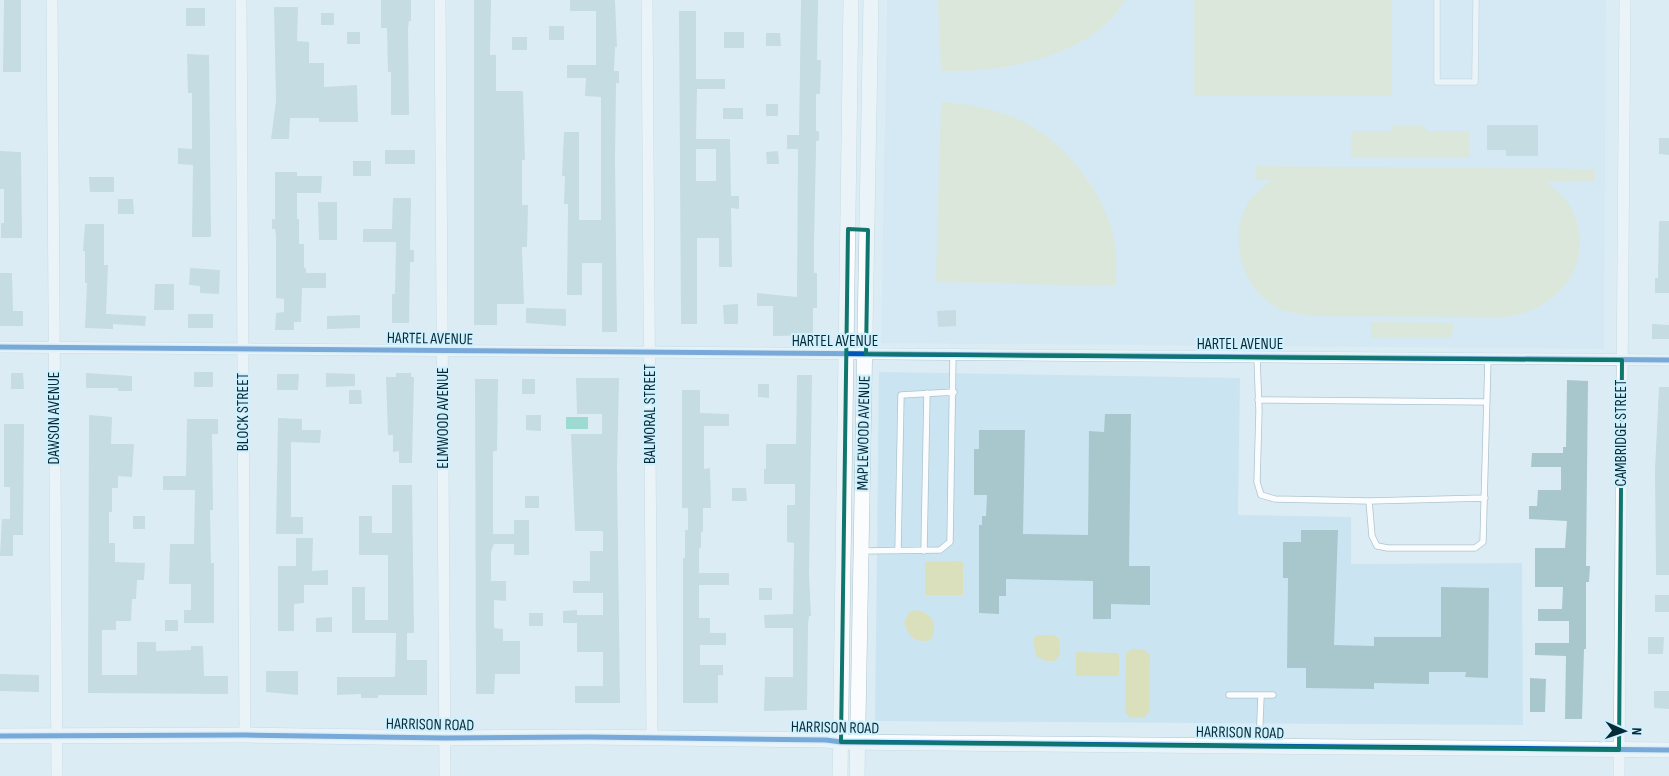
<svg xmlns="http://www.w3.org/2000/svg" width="1669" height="776" font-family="'Sofia Sans Condensed',sans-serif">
	<rect width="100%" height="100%" fill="#dcecf4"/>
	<!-- built -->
	<path fill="#cae5f1" d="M887 0H1606L1604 349 881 343Z
		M879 372 1240 378 1238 515 1351 517V564L1522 563 1523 725 875 721Z"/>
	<!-- green -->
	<path fill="#dbe0bc" d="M938 0H1125C1094 57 1000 73 941 71Z
		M1194 0H1392V96H1194Z
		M941 102C970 104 1003 110 1029 125 1072 149 1111 202 1116 251 1117 263 1116 274 1116 286L936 282Z
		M1391 126H1426V131H1469V158H1351V131H1391Z
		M1255 166 1595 169V182H1547C1554 189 1562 194 1568 203 1601 256 1562 310 1506 317L1312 316C1298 314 1283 312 1271 304 1239 282 1228 232 1250 200 1255 193 1264 187 1270 180H1256Z
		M1371 322 1453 323 1452 338H1371Z
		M963 561V595H925V562Z
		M918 610C933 615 938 625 931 640 915 644 909 637 904 623L909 612Z
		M1037 635H1053L1059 638 1060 655 1054 661H1046L1036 656 1033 639Z
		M1132 649 1143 650 1150 654 1149 712 1144 718 1130 717 1125 713 1126 653Z
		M1076 652 1119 653V676H1076Z"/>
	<!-- water -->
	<path fill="#51c6a8" d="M566 417H588V429H566Z"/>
	<!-- building -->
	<path fill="#a7c7cd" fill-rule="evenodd" d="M4 0H21V72H3Z
		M381 0H411V21H409L408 28 409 115H391V72H388L387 28H381Z
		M474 0H491L490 55H496V91H523L525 160H522V205H528L527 247H522L524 304H497V325H474Z
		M570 0H615L617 47H615L614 71H619V83H616L615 159 617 332H602V263H582V295H567L568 204H564L565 176H562L564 132H579V220H601V97L585 96 586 78H567V65H596V11H570Z
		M801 0H818L817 60H821L820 94H816V131H819V141H816V149L814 243V273H817V308H813V335L773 336V306H757V293L797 297 798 149H787V135H799Z
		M274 7H298L297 41 309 42V63H324V87L357 85 358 122H319V118H290L289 139H271L276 101Z
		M186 8H205V26H186Z
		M679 11H696V79H725V89H697L696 139H730L731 196H739V209L731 208 732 267H719V238H697V324H681ZM696 149H716V181H696Z
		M321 13H334V25H321Z
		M549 26H564V40H549Z
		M347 32H360V44H347Z
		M724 32H744V48H724Z
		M766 33H780L781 46H766Z
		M512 37H527V50H512Z
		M187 54 209 55 211 237H192L193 165 178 164V148L192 149V93H188Z
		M766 104H778V116H766Z
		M723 108H743V119H723Z
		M1487 125H1538V156H1506V150H1487Z
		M1659 138H1669V155L1659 154Z
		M385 150H415V164H385Z
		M0 151 21 152 22 238H1V223H4V189H0Z
		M778 151 779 164H767L766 152Z
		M353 161H371V176H353Z
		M275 172H297V176H322L321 193H297V219H299V244H304V268H306V273H326V288H302L301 322H294V330H275L276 313 284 312V299L276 298V236L275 229H272V219H275Z
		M89 177H114V192H90Z
		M393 198H411L410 250H414V262H410L409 323H392V294H395L396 242H363V229H392Z
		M118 199H133L134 214H118Z
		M318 202H337V240H319Z
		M1659 221H1669V293H1655V278H1658Z
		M85 224H104V265H108L106 314 146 316 145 326 113 324V329L85 328 87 283H85V251H83Z
		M190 268 220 270 219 294 200 293V286L189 285Z
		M0 273H12L13 311H23V326H0Z
		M155 284H174V310H154Z
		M738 304V324H724L723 305Z
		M526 308 566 309V326L526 323Z
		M956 310V326L938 327 937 311Z
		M188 314H213V328H188Z
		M360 315V328L327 329V316Z
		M1652 324 1669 325V339H1652Z
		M194 372H213V387H194Z
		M11 373H23L24 389H11Z
		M86 373 132 376V391H118V388H86Z
		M326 373 355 374V386L326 387Z
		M396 373H411V377H414L412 463H399V451L393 452V435H388L386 377H396Z
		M277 374H299L298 390H277Z
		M797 375H812L809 574 811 616H809L808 624 807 710 764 711 765 677H793V628H765L764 615 793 614 794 543 787 542V505H795V484H764V469H766V444H796Z
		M576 378H619L617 468 620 703H575V686H603V652H577V623H563V611L577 610V620V615H603V593H573V581H590V551H603V531H575L571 434H602V414H577Z
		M475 379H498L497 451H493V534H514V520H529V555H514V544H494L491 552V581H506V601L494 600V628L503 629V641H520V674H495L494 694H476Z
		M522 379H535V394H522Z
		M1567 380 1588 381 1586 566H1590L1589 582H1586V649H1584L1582 719H1565L1566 656 1535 655V643H1569V621H1538V609H1562L1563 587H1535V548H1565L1567 521 1529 519V506H1537L1538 490H1561V467H1531L1532 453H1563V447H1566Z
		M758 384H769V398L758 397Z
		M1659 387H1669V575H1656L1655 469Z
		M349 390H361L362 404H349Z
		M682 390H700V413L729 414V426H704V469L710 468 711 508H703V532H701V548H699V573H729V585H699V618H710V633H726V645H700V665H723V675H718V703H683V558H685V530H688V508H682Z
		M1105 414H1131L1129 566H1150V605L1111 604V619H1093V581L1006 579V596H999V614L979 613V525H982V516H986L987 495H974V449H979V430H1025L1023 534 1088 535 1089 431 1104 432Z
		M89 415 112 417 111 444H134L132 477 118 476V488H112V512H109V543H115V562L145 563 144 580H137L136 599H132L131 621H116V630H102V675H137V642H156V651L191 650V646H203L204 676H228V694L88 693Z
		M526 415H541V431L526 430Z
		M278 418 302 419V430H321L320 443 291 442V517H303V534H276Z
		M187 419H218V434H212L213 510H210L211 563H214V623H184V610H191V584H169L170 544H194L195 490H163V476H186Z
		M4 424H24L23 535H13V556H0L2 519H10V487H4Z
		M392 485H412L414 633H407V660H427V695H378V698H361V694L337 695V677H395L396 633H352V587H365V620H388V555H359V516H372V533H392Z
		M732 488H746L747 501H732Z
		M525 496H539V508H525Z
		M133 516H145V529H133Z
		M1301 530H1338L1334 645 1374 646V637H1441V587L1489 588 1488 678 1465 677 1466 672H1429V684L1374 683V689L1306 688V668H1287L1288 578H1283V542H1301Z
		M296 538H313L312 571 328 570V585H304V603L294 604V631H278V566H296Z
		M759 588H772V600H759Z
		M1655 595H1669V612H1655Z
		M529 613H543V626H529Z
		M332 617V632H316V618Z
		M165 620H178V631H165Z
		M1648 637H1664L1663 654H1648Z
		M266 671H298V695L266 692Z
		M0 674 39 675V692L0 691Z
		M1530 678 1546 679 1545 712H1530Z
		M1654 691H1669V709L1654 708Z"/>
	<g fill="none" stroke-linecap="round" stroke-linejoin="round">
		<defs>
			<path id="lane" d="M1437 0V82H1475L1476 0
				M1257 357 1259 411 1257 482 1261 495 1275 499 1369 501 1372 536 1377 546 1388 548H1475L1483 542 1488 358
				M1258 400 1487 402
				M1369 501 1485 498
				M863 551 940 550 950 542 953 355
				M898 551 901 395 954 392
				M924 551 927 393
				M1229 695H1273
				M1259 745 1261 696"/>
			<path id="street" d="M52 0 57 776
				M241 0 245 735
				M440 0 445 776
				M647 0 652 738
				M0 347 1669 360
				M1619 776 1625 0"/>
			<path id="secondary" d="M0 736 245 735 445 738 588 737 826 740 841 742 1669 750
				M840 776 851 0
				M857 776 871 0"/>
		</defs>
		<!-- lane casing -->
		<use href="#lane" stroke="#adc4cf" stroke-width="7"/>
		<!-- street casing -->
		<use href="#street" stroke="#adc4cf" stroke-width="12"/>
		<!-- secondary casing -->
		<use href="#secondary" stroke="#adc4cf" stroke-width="16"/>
		<!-- lane -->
		<use href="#lane" stroke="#fafcfd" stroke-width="5.5"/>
		<!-- street -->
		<use href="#street" stroke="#fafcfd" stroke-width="11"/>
		<!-- secondary -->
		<use href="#secondary" stroke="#fafcfd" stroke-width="15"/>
		<defs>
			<path id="cycleway" d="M0 347 1669 360
				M0 736 245 735 445 738 588 737 826 740 841 742 1669 750"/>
		</defs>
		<!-- cycleway casing -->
		<use href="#cycleway" stroke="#d1f0fe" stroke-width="8"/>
		<!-- cycleway -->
		<use href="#cycleway" stroke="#0057b8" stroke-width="5"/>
	</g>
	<!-- marked area -->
	<path d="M0 0H1669V776H0ZM848 229 868 230 866 354 1622 360 1619 750 841 742Z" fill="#dcecf4" fill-opacity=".55" fill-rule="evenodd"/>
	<path fill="none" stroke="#0f766e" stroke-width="4" stroke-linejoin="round" d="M848 229 868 230 866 354 1622 360 1619 750 841 742Z"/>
	<g text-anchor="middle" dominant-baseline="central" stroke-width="4.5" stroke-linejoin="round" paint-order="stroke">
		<!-- street labels -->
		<g font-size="16" fill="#052b38" stroke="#d1f0fe">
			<text transform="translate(430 339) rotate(1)">HARTEL AVENUE</text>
			<text x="835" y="341">HARTEL AVENUE</text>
			<text x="1240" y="344">HARTEL AVENUE</text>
			<text transform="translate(243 412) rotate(-90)">BLOCK STREET</text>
			<text transform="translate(650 414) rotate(-90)">BALMORAL STREET</text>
			<text transform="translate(54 418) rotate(-90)">DAWSON AVENUE</text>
			<text transform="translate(443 418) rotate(-90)">ELMWOOD AVENUE</text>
			<text transform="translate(864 433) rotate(-89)">MAPLEWOOD AVENUE</text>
			<text transform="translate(1621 433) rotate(-90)">CAMBRIDGE STREET</text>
			<text transform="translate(430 725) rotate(1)">HARRISON ROAD</text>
			<text transform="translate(835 728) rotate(1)">HARRISON ROAD</text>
			<text transform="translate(1240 733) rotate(1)">HARRISON ROAD</text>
		</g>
	</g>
	<!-- north arrow -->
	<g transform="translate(1624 731) rotate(92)" stroke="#d1f0fe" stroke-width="4" paint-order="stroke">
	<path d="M0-4L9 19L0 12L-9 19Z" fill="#052b38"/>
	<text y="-8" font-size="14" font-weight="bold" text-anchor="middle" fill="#052b38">N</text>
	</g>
</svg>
